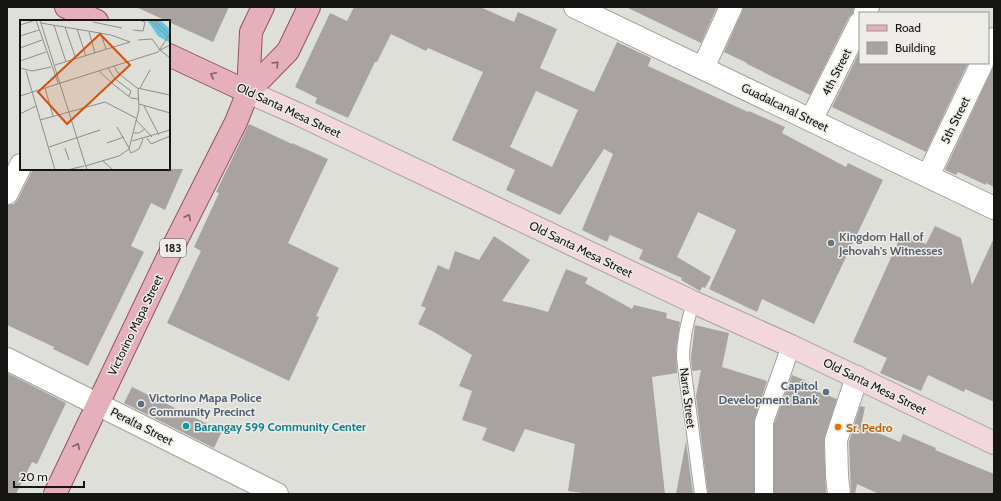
<svg xmlns="http://www.w3.org/2000/svg" width="1001" height="501" font-family="Cabin,sans-serif">
	<rect width="100%" height="100%" fill="#dfdfd9"/>
	<!-- building -->
	<path fill="#a8a3a0" fill-rule="evenodd" d="M136 7H229L213 42Z
		M354 7H480L514 22 518 12 557 29 540 68 594 92 617 42 651 58 648 66 748 112 749 111 785 127 782 133 846 167 848 163 883 180 814 324 762 299 757 312 709 289 736 230 698 212 677 257 711 277 705 288 702 287 700 291 681 280 682 278 639 259 643 250 610 235 607 242 582 230 613 154 604 149 560 215 506 190 515 170 452 140 483 72 428 48 426 51 391 34 377 62H375L348 118 315 103 317 98 295 87 330 13 347 21ZM536 91 578 110 552 167 510 147Z
		M626 7H717L701 43Z
		M743 7H854L853 13 849 17 810 95 747 64V63L724 52 742 12Z
		M860 51V63H968L926 152 832 107Z
		M994 65V187L986 183V185L958 172 956 175 945 170Z
		M249 124 292 144V143L328 159 288 243 339 268 316 316 319 317 289 381 167 323 201 251 194 247 219 193 216 192Z
		M33 169H183L165 210 151 203 131 246 144 252 88 366 53 349 54 347 7 325V205L14 204 18 199Z
		M935 226 961 238 972 285 994 238V402L965 389 964 392 928 375 921 391 880 373 887 358 853 342 902 233 926 244Z
		M494 236 530 260 502 301 534 308 548 312 566 269 588 278 585 283 632 309 634 305 667 313 666 318 680 322 676 350 677 373 652 377 665 494H590L568 491 575 444 525 429 514 452 482 440 487 428 462 420 472 391 459 386 472 355 434 332 418 324 426 308 421 306 438 265 449 270 455 251 479 260Z
		M695 325 729 333 722 367 767 381 754 422V494H708L696 396 701 370 692 371 691 358Z
		M7 373 66 403 37 464 32 462 16 494H7Z
		M792 375 809 382 807 388 837 399 824 440 826 494H774V424Z
		M132 387 222 431 214 448 124 403Z
		M860 406 865 407 861 426 900 442 903 434 936 448 935 450 994 474V494H879L857 484 855 494H851L849 442Z
		M686 441 693 494H676Z"/>
	<g fill="none" stroke-linecap="round" stroke-linejoin="round">
		<defs>
			<path id="service" d="M693 302C688 321 683 338 683 358L701 494"/>
			<path id="pedestrian" d="M764 494V422L791 346"/>
			<path id="minor" d="M575 7 994 208
				M865 13 868 7
				M988 51 994 39
				M703 68 731 7
				M811 120 860 23
				M928 176 982 63
				M7 193 21 165
				M7 359 277 494
				M839 494 837 476 836 440 857 377"/>
			<path id="secondary" d="M248 92 298 114 693 302 791 346 994 443"/>
			<path id="primary" d="M66 7 97 21
				M169 55 248 92
				M248 92 288 51 309 7
				M55 494 168 257 236 122 248 92 251 32 263 7"/>
		</defs>
		<!-- service casing -->
		<use href="#service" stroke="#a2a19c" stroke-width="14"/>
		<!-- pedestrian casing -->
		<use href="#pedestrian" stroke="#a2a19c" stroke-width="20"/>
		<!-- minor casing -->
		<use href="#minor" stroke="#a2a19c" stroke-width="24"/>
		<!-- secondary casing -->
		<use href="#secondary" stroke="#a2a19c" stroke-width="24"/>
		<!-- primary casing -->
		<use href="#primary" stroke="#905663" stroke-width="24"/>
		<!-- service -->
		<use href="#service" stroke="#fff" stroke-width="12"/>
		<!-- pedestrian -->
		<use href="#pedestrian" stroke="#fff" stroke-width="18"/>
		<!-- minor -->
		<use href="#minor" stroke="#fff" stroke-width="22"/>
		<!-- secondary -->
		<use href="#secondary" stroke="#f2d7dd" stroke-width="22"/>
		<!-- primary -->
		<use href="#primary" stroke="#e5afbb" stroke-width="22"/>
	</g>
	<!-- one-way arrows -->
	<defs><path id="oneway-chevron" d="M-2-3.5L2.5 0L-2 3.5" fill="none" stroke-width="1.6" stroke-linecap="round" stroke-linejoin="round"/></defs>
	<g stroke="#7d6267">
		<use href="#oneway-chevron" transform="translate(276 64) rotate(-45)"/>
		<use href="#oneway-chevron" transform="translate(213 75) rotate(-155)"/>
		<use href="#oneway-chevron" transform="translate(188 217) rotate(-63)"/>
		<use href="#oneway-chevron" transform="translate(77 446) rotate(-65)"/>
	</g>
	<!-- markers -->
	<circle fill="#6b7280" stroke="#edece6" stroke-width="1.5" cx="831" cy="243" r="4"/>
	<g fill="#5c6f8a" stroke="#edece6" stroke-width="1.5">
		<circle cx="826" cy="392" r="4"/>
		<circle cx="141" cy="404" r="4"/>
	</g>
	<circle fill="#0f9aa8" stroke="#edece6" stroke-width="1.5" cx="186" cy="426" r="4"/>
	<circle fill="#e8710a" stroke="#edece6" stroke-width="1.5" cx="838" cy="427" r="4"/>
	<g text-anchor="middle" dominant-baseline="central" stroke-width="3" stroke-linejoin="round" paint-order="stroke">
		<!-- shield labels -->
		<rect fill="#edece6" stroke="#565652" stroke-width="1" x="160" y="239" width="26" height="18" rx="3"/>
		<g font-size="11" font-weight="bold" fill="#151513">
			<text x="173" y="248">183</text>
		</g>
		<!-- street labels -->
		<g font-size="12" fill="#151513" stroke="#edece6">
			<text transform="translate(836 72) rotate(-63)">4th Street</text>
			<text transform="translate(785 107) rotate(26)">Guadalcanal Street</text>
			<text transform="translate(289 110) rotate(25)">Old Santa Mesa Street</text>
			<text transform="translate(955 120) rotate(-64)">5th Street</text>
			<text transform="translate(581 249) rotate(26)">Old Santa Mesa Street</text>
			<text transform="translate(135 325) rotate(-64)">Victorino Mapa Street</text>
			<text transform="translate(875 386) rotate(26)">Old Santa Mesa Street</text>
			<text transform="translate(688 398) rotate(83)">Narra Street</text>
			<text transform="translate(142 426) rotate(27)">Peralta Street</text>
		</g>
		<!-- worship labels -->
		<g font-size="12" font-weight="bold" fill="#5b616d" stroke="#edece6" text-anchor="start">
			<text x="839" y="236">Kingdom Hall of<tspan x="839" dy="14">Jehovah's Witnesses</tspan></text>
		</g>
		<!-- service labels -->
		<g font-size="12" font-weight="bold" fill="#4e5e75" stroke="#edece6" text-anchor="end">
			<text x="818" y="385">Capitol<tspan x="818" dy="14">Development Bank</tspan></text>
			<text x="149" y="397" text-anchor="start">Victorino Mapa Police<tspan x="149" dy="14">Community Precinct</tspan></text>
		</g>
		<!-- culture labels -->
		<g font-size="12" font-weight="bold" fill="#0d838f" stroke="#edece6" text-anchor="start">
			<text x="194" y="426">Barangay 599 Community Center</text>
		</g>
		<!-- food labels -->
		<g font-size="12" font-weight="bold" fill="#c56008" stroke="#edece6" text-anchor="start">
			<text x="846" y="427">Sr. Pedro</text>
		</g>
	</g>
	<!-- overview -->
	<g transform="translate(20 20)">
		<rect width="150" height="150" fill="#dfdfd9"/>
		<path d="M127 0H140L150 9V23L138 16Z" fill="#62c7e5"/>
		<path fill="none" stroke="#8e8e8a" stroke-width="1" d="M16 0 38 63M20 0 67 150M130 0 150 19M134 0 150 15M73 2 102 8M21 3 91 15 110 22M0 5 16 0M34 5 46 42M45 7 56 39M57 9 66 36M113 10 123 11 125 2 119 0M69 12 75 33M81 14 86 29M0 16 19 10M118 20 132 19 140 30M150 25 140 30 150 38M0 28 22 20M0 41 26 32M35 45 110 22M94 46 98 53 117 68 150 75M0 48 12 51 31 47M88 48 95 59 111 71 109 76M6 51 35 150M79 51 94 65 111 78 118 79M25 68 33 96M120 68 130 50M0 76 138 32 149 15M119 84 150 93M124 86 139 115M0 94 16 86M20 100 85 82 116 98M116 100 132 117M97 107 109 128M114 113H119L125 109M127 118 131 124 150 116M112 121 150 110M87 123 104 117M29 127 80 110M45 128 49 140M109 129 111 133 119 129 123 119M83 141 93 150M65 146 99 136 109 129 119 89 118 69M47 150 64 146"/>
		<path fill="#d3520d" fill-opacity="0.15" stroke="#d3520d" stroke-width="2" d="M80 14 110 45 47 104 18 72Z"/>
		<rect width="150" height="150" fill="none" stroke="#151513" stroke-width="2"/>
	</g>
	<!-- border -->
	<rect width="1001" height="501" fill="none" stroke="#151513" stroke-width="16"/>
	<!-- legend -->
	<rect x="859" y="12" width="130" height="52" fill="#edece6" stroke="#979692"/>
	<rect x="867" y="25" width="20" height="6" fill="#e5afbb" stroke="#979692"/>
	<text x="895" y="32" font-size="12" fill="#151513">Road</text>
	<rect x="867" y="42" width="20" height="12" fill="#a8a3a0" stroke="#979692"/>
	<text x="895" y="52" font-size="12" fill="#151513">Building</text>
	<!-- scale -->
	<path d="M14 481v6h70v-6" fill="none" stroke="#151513" stroke-width="2"/>
	<text x="20" y="481" font-size="12" fill="#151513" stroke="#edece6" stroke-width="3" paint-order="stroke">20 m</text>
</svg>
